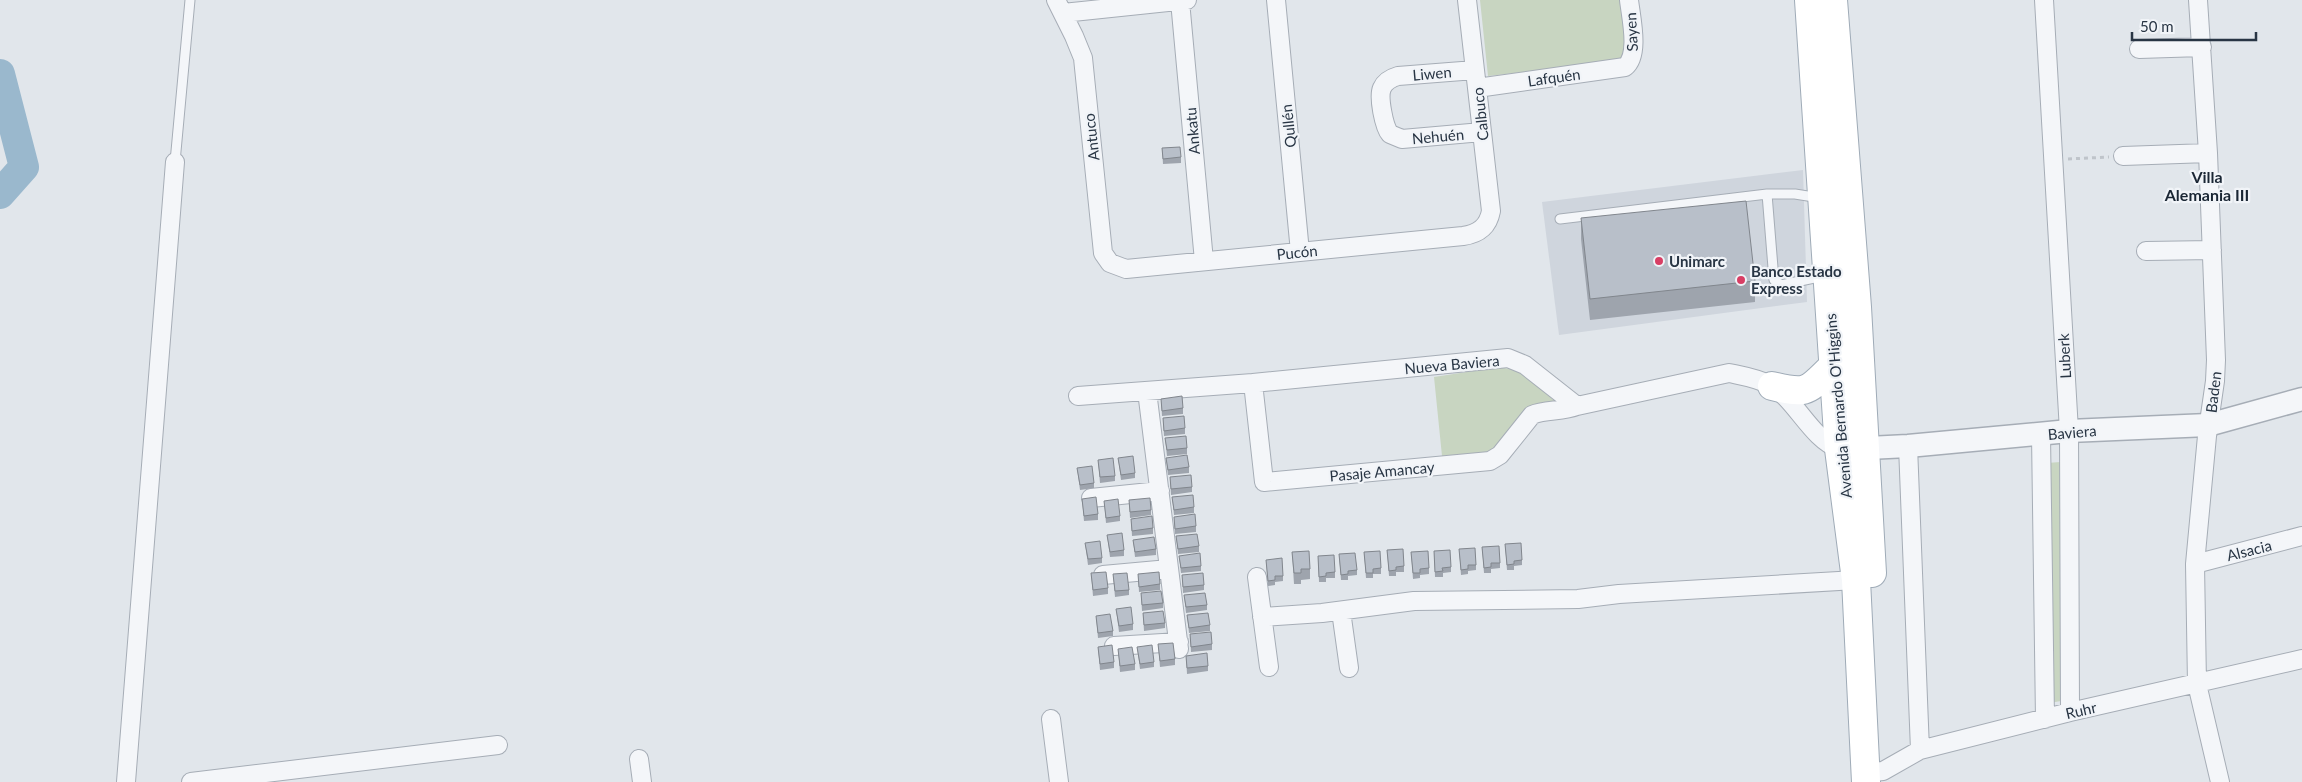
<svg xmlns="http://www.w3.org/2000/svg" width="2302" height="782" font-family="Lato,sans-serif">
	<rect width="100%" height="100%" fill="#e1e6eb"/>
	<!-- built -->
	<path fill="#cfd5dd" d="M1803 170 1807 302 1559 335 1542 202Z"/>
	<!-- green -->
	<path fill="#c8d5c1" d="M1480 0H1621L1626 55 1619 61 1488 76Z
		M1499 367 1520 371 1557 403 1526 408 1499 446 1490 453 1442 456 1434 377Z
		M2061 462V701L2049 703 2046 463Z"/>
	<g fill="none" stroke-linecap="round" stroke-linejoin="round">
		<!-- river -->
		<path stroke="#9ab8cd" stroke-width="30" d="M0 74 24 167 0 194"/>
		<defs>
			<path id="service" d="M175 162 190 0
				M1767 194 1774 280 1781 285 1824 276
				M1560 219 1767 194H1795L1820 198"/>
			<path id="minor" d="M1056 0 1074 36 1083 58 1103 253 1110 263 1126 269 1463 236C1478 234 1488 227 1491 211L1467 0
				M1276 0 1300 252
				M2044 0 2069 431 2070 712
				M2198 0 2208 153 2216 360 2215 381 2207 436 2195 564 2197 684 2220 782
				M1180 1 1204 261
				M1063 13 1187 0
				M2139 49 2202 47
				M1475 70 1398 76C1391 78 1385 81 1382 88 1378 97 1384 127 1390 134L1402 139 1482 132
				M1477 88 1625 67C1640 55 1631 18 1629 0
				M2123 156 2208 153
				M2146 251 2212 250
				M1253 383 1264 482 1490 461 1500 455 1532 415C1545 409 1562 412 1577 406
				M1147 391 1179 649
				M1078 396 1253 383 1508 358 1525 365 1577 406 1729 373C1743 376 1757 378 1770 385 1796 399 1810 438 1839 449
				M2041 435 2045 719
				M1908 446 1920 750
				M1091 498 1160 491
				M2195 564 2302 536
				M1103 575 1169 569
				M1257 577 1269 667
				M1341 611 1349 668
				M1262 617 1322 613 1414 601 1578 599 1619 594 1856 580
				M1114 646 1179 642
				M1051 719 1059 782
				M639 759 642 782
				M1865 773 1883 771 1920 750 2070 712 2302 659
				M126 782 175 162
				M191 782 498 745"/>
			<path id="tertiary" d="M1848 449 1908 446 2069 431 2208 425 2302 399"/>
			<path id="primary" d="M1809 0 1839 449 1856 580 1866 782
				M1833 0 1857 307 1872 573
				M1772 386C1809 395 1807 391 1833 366"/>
		</defs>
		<!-- service casing -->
		<use href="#service" stroke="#a6adb6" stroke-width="11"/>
		<!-- minor casing -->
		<use href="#minor" stroke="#a6adb6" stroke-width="20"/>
		<!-- tertiary casing -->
		<use href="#tertiary" stroke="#a6adb6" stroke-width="25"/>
		<!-- primary casing -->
		<use href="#primary" stroke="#9fabb7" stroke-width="30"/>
		<!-- path -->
		<path stroke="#bfc4ca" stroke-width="3" stroke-dasharray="4 4" stroke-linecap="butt" d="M2068 159 2109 157"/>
		<!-- service -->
		<use href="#service" stroke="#f4f6f9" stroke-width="9"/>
		<!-- minor -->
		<use href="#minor" stroke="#f4f6f9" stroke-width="18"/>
		<!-- tertiary -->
		<use href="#tertiary" stroke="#f4f6f9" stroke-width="22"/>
		<!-- primary -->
		<use href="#primary" stroke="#fff" stroke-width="28"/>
	</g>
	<!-- wall -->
	<path fill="#9ea4ad" d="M1162 148 1181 157V163L1163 164Z
		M1581 218 1755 281V302L1590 320 1581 239Z
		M1161 399 1183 408V414L1162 416Z
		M1163 418 1185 428V434L1164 436Z
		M1165 438 1187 448V454L1167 456Z
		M1118 458 1135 473V478L1121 480Z
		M1166 458 1189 467V473L1168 475Z
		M1098 460 1115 476V481L1100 483Z
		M1077 468 1094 483V488L1080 490Z
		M1170 477 1192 487V492L1171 495Z
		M1172 497 1194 507V513L1174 515Z
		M1082 499 1098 514V520L1084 521Z
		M1129 500 1151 510V515L1130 518Z
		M1104 501 1120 516V521L1106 523Z
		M1174 517 1196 526V532L1175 534Z
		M1131 519 1153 528V534L1132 536Z
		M1107 535 1124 550V556L1110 557Z
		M1176 536 1199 546V552L1178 554Z
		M1133 540 1156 549V555L1135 557Z
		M1085 543 1102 558V563L1088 565Z
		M1505 544 1522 560V565L1514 566V570H1507Z
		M1482 547 1500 563V568L1491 569V573H1484Z
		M1459 549 1476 565V570L1468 571V574L1461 575Z
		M1387 550 1404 566V572H1396V576H1389Z
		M1434 551 1451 567V572L1443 573V577H1435Z
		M1292 552 1310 569V579L1301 580V584H1294Z
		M1364 552 1381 568V574H1373V578H1366Z
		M1411 552 1429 568V574L1420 575V578L1413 579Z
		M1339 554 1357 570V575L1348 576V580H1341Z
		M1179 556 1201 566V571L1181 573Z
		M1318 556 1335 572V578H1326V582H1319Z
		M1266 560 1283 576V581L1275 582V585L1268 586Z
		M1091 573 1108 588V594L1093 596Z
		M1113 574 1129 590V595L1115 597Z
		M1138 574 1160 584V590L1139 592Z
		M1182 575 1204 585V590L1183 593Z
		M1141 593 1163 603V608L1142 611Z
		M1184 595 1207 605V610L1186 613Z
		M1116 609 1133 624V630L1119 632Z
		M1143 613 1165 623V628L1144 631Z
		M1187 615 1210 625V631L1189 633Z
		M1096 616 1113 631V636L1098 638Z
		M1190 634 1212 644V650L1191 652Z
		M1158 644 1175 659V665L1160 667Z
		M1098 647 1114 662V668L1100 670Z
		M1137 647 1154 662V667L1140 669Z
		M1118 649 1135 664V670L1120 672Z
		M1186 656 1208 666V671L1187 674Z"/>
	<!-- building -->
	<path fill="#b8bfc9" stroke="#81868d" d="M1180 147 1181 157 1163 159 1162 148Z
		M1746 201 1755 281 1590 299 1581 218Z
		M1182 396 1183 408 1162 411 1161 399Z
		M1184 416 1185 428 1164 431 1163 418Z
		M1186 436 1187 448 1167 450 1165 438Z
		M1187 455 1189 467 1168 470 1166 458Z
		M1133 456 1135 473 1121 475 1118 458Z
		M1113 458 1115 476 1100 477 1098 460Z
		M1092 466 1094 483 1080 485 1077 468Z
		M1191 475 1192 487 1171 489 1170 477Z
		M1193 495 1194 507 1174 510 1172 497Z
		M1096 497 1098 514 1084 516 1082 499Z
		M1150 498 1151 510 1130 512 1129 500Z
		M1118 499 1120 516 1106 518 1104 501Z
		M1195 514 1196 526 1175 529 1174 517Z
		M1152 516 1153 528 1132 531 1131 519Z
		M1122 533 1124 550 1110 552 1107 535Z
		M1197 534 1199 546 1178 549 1176 536Z
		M1154 537 1156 549 1135 552 1133 540Z
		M1100 541 1102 558 1088 559 1085 543Z
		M1521 543 1522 560 1514 561V564L1507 565 1505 544Z
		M1499 546 1500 563H1491V567L1484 568 1482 547Z
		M1475 548 1476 565H1468V569L1461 570 1459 549Z
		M1403 549 1404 566 1396 567V570L1389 571 1387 550Z
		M1450 550 1451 567 1442 568 1443 571 1435 572 1434 551Z
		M1309 551 1310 569H1301V573H1294L1292 552Z
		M1380 551 1381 568 1373 569V573H1366L1364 552Z
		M1428 551 1429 568 1420 569V573H1413L1411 552Z
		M1200 553 1201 566 1181 568 1179 556Z
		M1355 553 1357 570 1348 571V574L1341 575 1339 554Z
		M1334 555 1335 572 1326 573V576L1319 577 1318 556Z
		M1282 558 1283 576H1275V580L1268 581 1266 560Z
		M1106 572 1108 588 1093 590 1091 573Z
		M1159 572 1160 584 1139 587 1138 574Z
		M1127 573 1129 590 1115 591 1113 574Z
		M1203 573 1204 585 1183 587 1182 575Z
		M1161 591 1163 603 1142 605 1141 593Z
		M1205 593 1207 605 1186 607 1184 595Z
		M1131 607 1133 624 1119 626 1116 609Z
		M1163 611 1165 623 1144 625 1143 613Z
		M1208 613 1210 625 1189 628 1187 615Z
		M1110 614 1113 631 1098 633 1096 616Z
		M1211 632 1212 644 1191 647 1190 634Z
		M1173 643 1175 659 1160 661 1158 644Z
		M1112 645 1114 662 1100 664 1098 647Z
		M1152 645 1154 662 1140 664 1137 647Z
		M1132 647 1135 664 1120 666 1118 649Z
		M1207 653 1208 666 1187 668 1186 656Z"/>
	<!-- markers -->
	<g fill="#d83e64" stroke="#f1f4f8" stroke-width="2">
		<circle cx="1659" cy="261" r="5"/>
		<circle cx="1741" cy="280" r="5"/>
	</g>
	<g text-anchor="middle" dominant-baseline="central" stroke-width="4.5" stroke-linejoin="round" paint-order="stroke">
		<!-- street labels -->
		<g font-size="15" fill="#283544" stroke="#f1f4f8">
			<text transform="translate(1631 32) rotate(-93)">Sayen</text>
			<text transform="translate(1432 73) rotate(-5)">Liwen</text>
			<text transform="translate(1554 77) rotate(-8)">Lafquén</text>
			<text transform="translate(1480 114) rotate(-96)">Calbuco</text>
			<text transform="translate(1288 126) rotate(-96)">Qullén</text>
			<text transform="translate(1192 131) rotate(-95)">Ankatu</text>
			<text transform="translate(1438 136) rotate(-5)">Nehuén</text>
			<text transform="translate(1091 137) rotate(-96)">Antuco</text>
			<text transform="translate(1297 252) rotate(-6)">Pucón</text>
			<text transform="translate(2064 356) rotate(-93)">Luberk</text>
			<text transform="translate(1452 364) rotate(-5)">Nueva Baviera</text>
			<text transform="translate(2213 392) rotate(-83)">Baden</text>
			<text transform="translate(1838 406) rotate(-95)">Avenida Bernardo O'Higgins</text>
			<text transform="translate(2072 432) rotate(-5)">Baviera</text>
			<text transform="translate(1382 471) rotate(-5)">Pasaje Amancay</text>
			<text transform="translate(2249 550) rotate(-14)">Alsacia</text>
			<text transform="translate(2081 710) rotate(-13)">Ruhr</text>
		</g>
		<!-- poi labels -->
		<g font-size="15" font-weight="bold" fill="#283544" stroke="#f1f4f8" text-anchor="start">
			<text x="1669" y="261">Unimarc</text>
			<text x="1751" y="271">Banco Estado<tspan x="1751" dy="17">Express</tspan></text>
		</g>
		<!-- neighbourhood labels -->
		<g font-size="16" font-weight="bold" fill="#1a2634" stroke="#f1f4f8">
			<text x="2207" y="176">Villa<tspan x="2207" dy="18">Alemania III</tspan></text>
		</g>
	</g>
	<!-- scale -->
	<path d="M2132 32v8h124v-8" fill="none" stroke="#283544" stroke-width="2.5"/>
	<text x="2140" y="32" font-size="15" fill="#283544" stroke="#f1f4f8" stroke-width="4" paint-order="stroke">50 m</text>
</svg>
